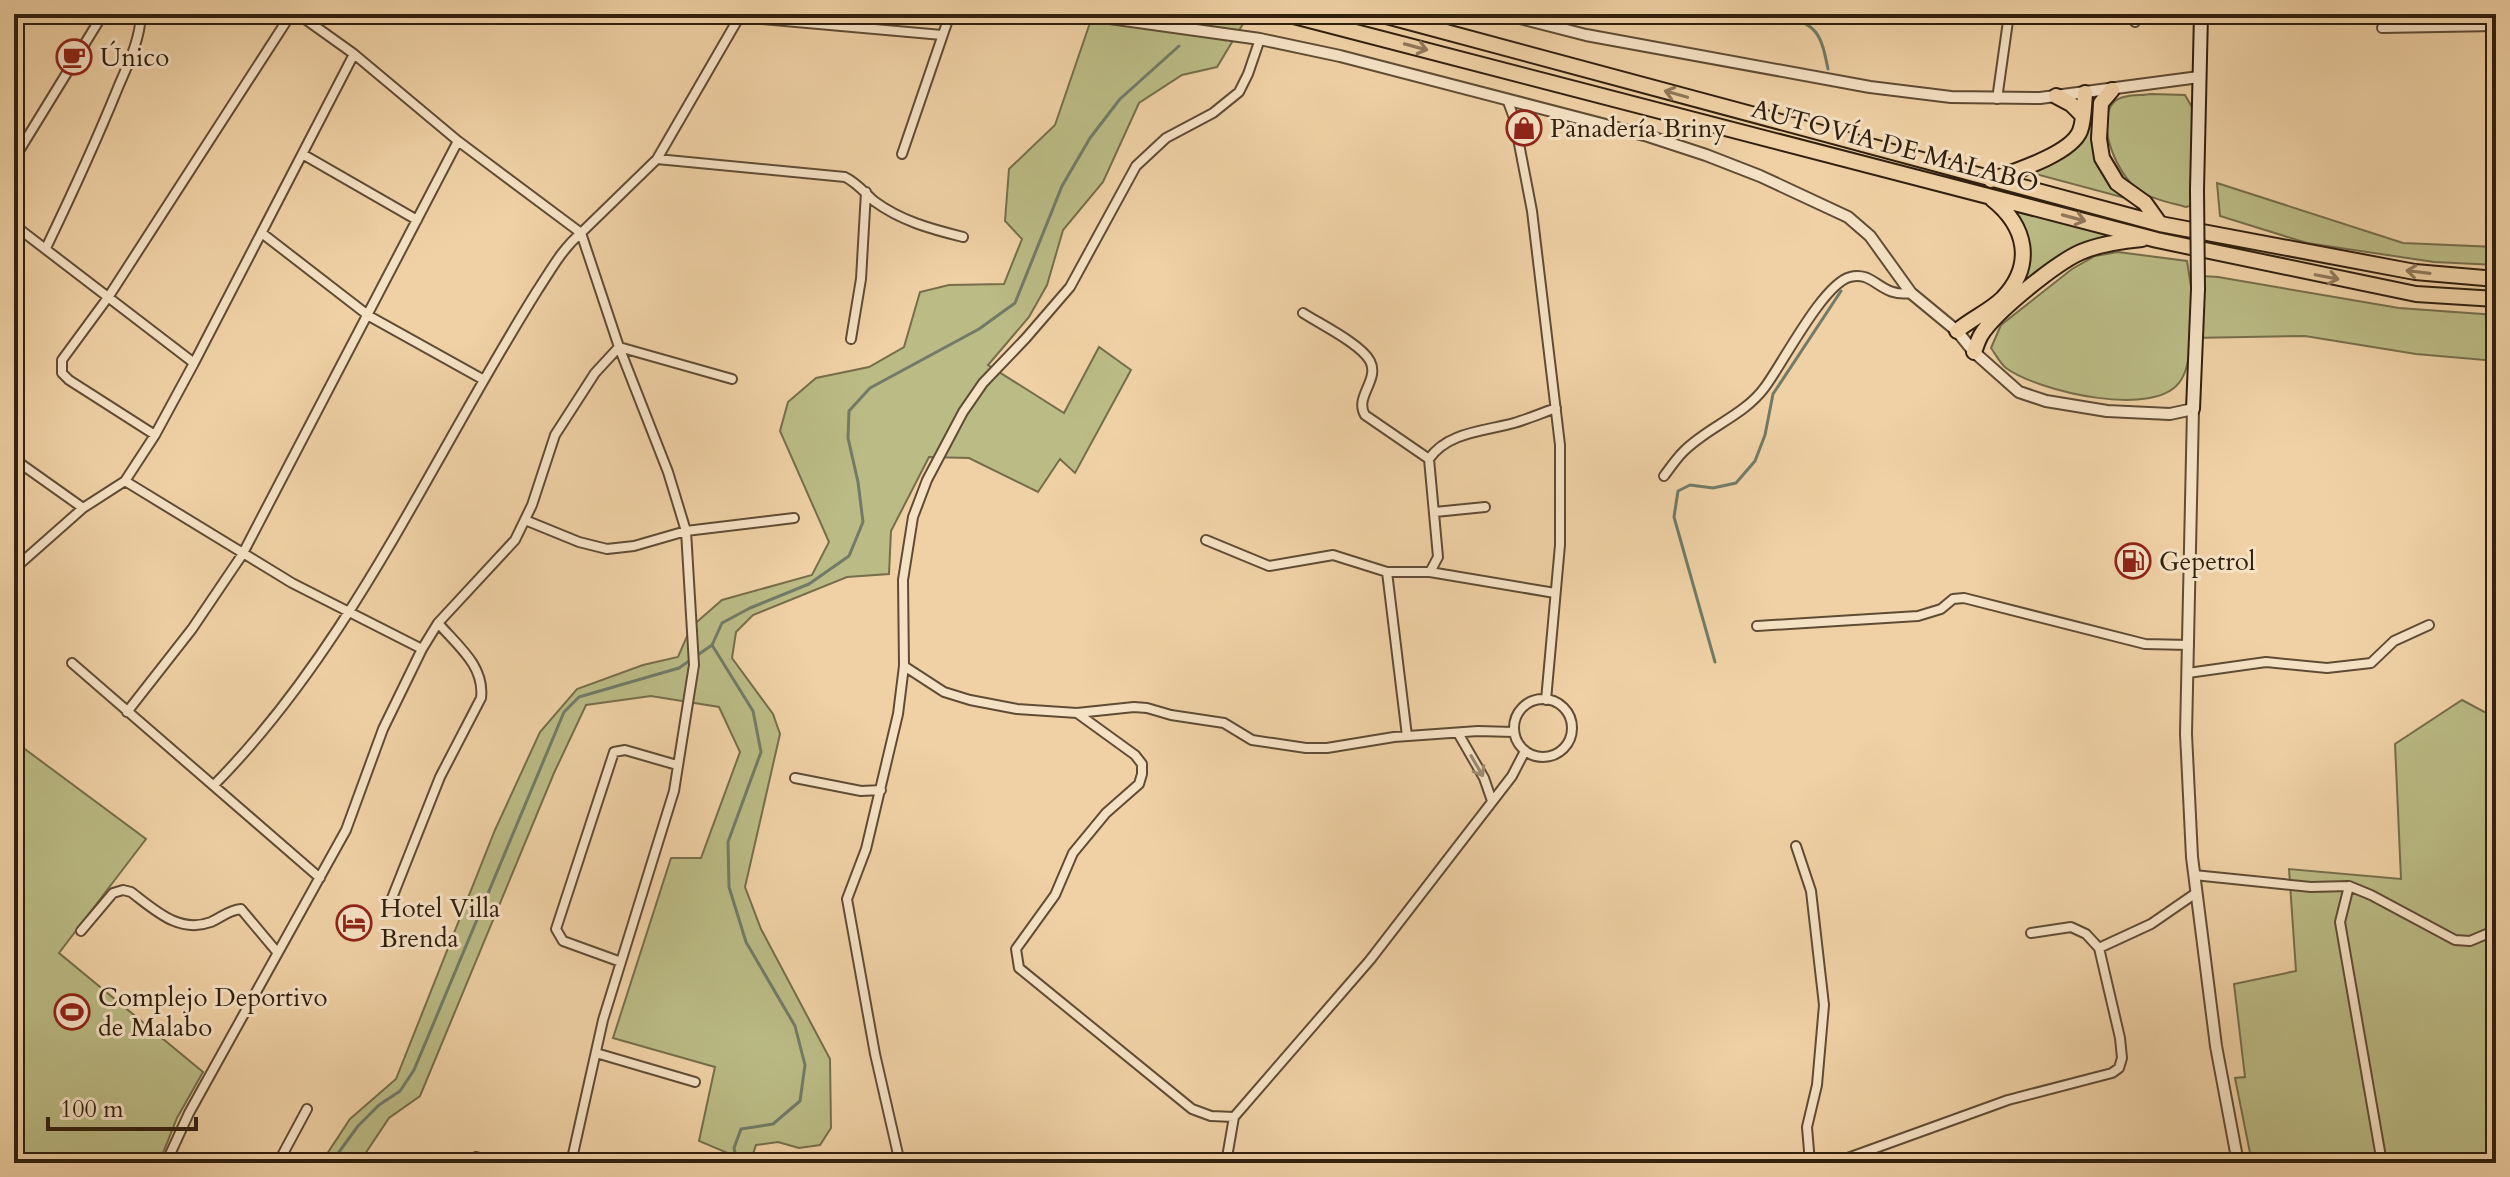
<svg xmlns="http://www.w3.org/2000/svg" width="2510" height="1177" font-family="Cardo,serif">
	<rect width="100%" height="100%" fill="#efd1a5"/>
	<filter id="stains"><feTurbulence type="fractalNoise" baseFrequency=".0025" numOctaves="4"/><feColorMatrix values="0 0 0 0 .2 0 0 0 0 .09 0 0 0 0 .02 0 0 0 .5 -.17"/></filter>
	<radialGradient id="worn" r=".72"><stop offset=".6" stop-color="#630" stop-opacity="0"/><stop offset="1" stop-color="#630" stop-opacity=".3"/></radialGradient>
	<!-- green -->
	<path fill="#bbbb85" stroke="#766e4a" stroke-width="2" d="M1093 14H1249L1217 67 1182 75 1139 103 1103 182 1063 230 1047 285 1029 317 988 365 1064 413 1099 347 1131 370 1075 473 1060 459 1038 492 969 458 929 457 891 531 889 574 847 577 753 615 736 632 732 658 773 714 780 734 745 887 761 929 830 1059 831 1128 820 1145 799 1148 778 1142 756 1145 750 1163H741L742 1159 699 1141 715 1067 613 1038 671 858H701L740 752 719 707 651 696 586 705 554 773 420 1096 389 1118 359 1163H321L350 1119 396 1079 495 830 540 732 577 689 643 665 678 657 691 627 722 600 812 575 829 542 780 431 788 402 816 378 869 367 904 347 920 292 949 285 1004 284 1022 239 1005 221 1009 169 1055 125Z
		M2151 94 2185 95 2193 109 2190 206 2186 207C2172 203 2151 199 2139 191 2118 176 2093 121 2115 101 2123 94 2141 96 2151 94Z
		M2094 107 2098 155 2140 202 2017 169 2077 142Z
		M2217 183 2403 243 2496 247V265L2434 262 2307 243 2220 216Z
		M2009 207 2124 239 2087 248 2014 294 2026 271Z
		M2118 252 2187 261 2192 293 2191 332 2203 276 2218 277 2399 308 2496 315V361L2416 354 2305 336 2190 338C2189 352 2189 367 2181 380 2157 420 2037 391 2006 368 2000 363 1996 355 1991 348L2001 325 2072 269 2095 256Z
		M2462 700 2496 718V1163H2252L2235 1078 2245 1077 2234 984 2296 971 2289 869 2401 879 2395 744Z
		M14 741 146 839 59 953 203 1072 177 1118 159 1163H14Z"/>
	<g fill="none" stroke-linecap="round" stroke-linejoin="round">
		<!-- stream -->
		<path stroke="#717b67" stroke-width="3" d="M1782 14C1818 25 1821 34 1828 69
			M1715 662 1674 517 1678 491 1690 485 1713 488 1736 483 1755 461 1765 435 1773 394 1841 291
			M331 1163 358 1126 379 1105 400 1091 414 1070 564 712 579 697 679 668 712 645
			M737 1163 734 1148 741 1129 773 1124 800 1101 805 1065 795 1026 746 942 729 887 728 842 761 752 753 711 712 645 722 623 750 608 809 584 849 556 863 522 858 482 848 438 849 411 870 388 979 329 1015 303 1062 186 1090 138 1120 99 1179 46"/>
		<defs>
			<path id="minor" d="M740 17 942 35
				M2135 22 2136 14
				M2382 28 2496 26
				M1507 99 1514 118 1532 211 1560 445V545L1546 700
				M1997 99 2009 14
				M902 154 950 14
				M304 155 417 220
				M14 159 103 14
				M657 159 845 177C857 183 864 192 874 201 901 221 931 229 963 237
				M14 225 194 363 155 435 125 481
				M263 234 369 316 484 380
				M46 248C71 196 95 144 117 90 127 66 140 41 141 14
				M1303 313C1320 324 1361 344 1370 361 1380 380 1354 397 1365 415L1429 459
				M851 339 861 279 866 192
				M619 347 732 379
				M194 363 354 54
				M155 435 69 380 62 373V360L109 296 291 14
				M14 459 83 508
				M1664 476C1670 468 1676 459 1683 452 1707 427 1744 416 1765 387 1783 363 1823 284 1850 277 1874 270 1880 298 1911 293
				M1435 512 1485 507
				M525 520 579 542 607 549 634 546 686 531 794 518
				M1206 540 1269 566 1333 555 1387 572
				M14 569 83 508 125 481 292 583 422 649
				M1430 572 1438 557 1429 459C1447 432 1485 431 1514 423 1528 419 1542 413 1556 408
				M1757 626 1918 616 1941 609 1953 599 1964 598 2145 644 2189 645
				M72 663 320 878
				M904 666 944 692 970 700 1017 709 1077 713 1134 707 1147 708 1171 715 1224 723 1252 740 1306 748H1327L1394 737 1478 731 1514 732
				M2188 673 2266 662 2327 668 2371 663 2394 641 2429 625
				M1514 728a29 29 0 1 1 58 0a29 29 0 1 1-58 0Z
				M127 712 192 629 242 555 458 141
				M1077 713 1135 755 1142 764V774L1139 784 1106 813 1073 853 1055 895 1016 949 1019 968 1192 1109 1211 1116 1234 1117
				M1458 733 1484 778 1492 801
				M1407 736 1387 572H1430L1555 593
				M795 778 861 791 881 790
				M214 785C317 681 388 549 460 422 485 378 510 334 537 291 551 270 562 249 581 233L458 141 354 54 298 14
				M1796 846 1811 891 1824 1005 1817 1085 1807 1127 1810 1163
				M2194 875 2311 887 2349 886 2371 895 2455 940 2470 941 2496 930
				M2349 886 2340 922 2382 1163
				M390 903 440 777 481 698C485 666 457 645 438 623
				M81 931 113 893 123 890 131 892C155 910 179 934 211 922 222 917 229 910 241 909L277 952
				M2099 948 2151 924 2196 893
				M621 962 563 941 556 929 614 752 625 750 677 765
				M596 1053 695 1082
				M476 1157 498 1163
				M166 1163 189 1113 346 830 383 729 422 649 438 623 515 540 532 505 555 435 595 373 619 347
				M278 1163 307 1109
				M571 1163 603 1020 674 791 694 665 686 531 668 472 619 347 581 233 657 159 741 14
				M900 1163 875 1054 847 899 866 849 898 714 904 666 903 580 913 517 927 480 963 412 983 383 1026 338 1070 287 1136 166 1166 138 1213 113 1239 92 1248 74 1260 39
				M1226 1163 1234 1117 1370 960 1512 776 1525 751
				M1834 1163 2008 1100 2112 1073 2119 1068 2122 1058 2120 1038 2099 948 2086 934 2071 927 2031 933"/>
			<path id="tertiary" d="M1081 14 1260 39 1340 56 1648 136 1706 155 1760 176 1848 217 1870 236 1911 293 1957 331 1974 352 2019 392 2046 401 2107 411 2170 414 2193 409 2186 734 2192 857 2216 1046 2238 1163
				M1504 14 1586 35 1870 87 1951 97 2040 98 2199 77
				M14 19 73 14"/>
			<path id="secondary" d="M2197 190 2201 14
				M2193 409 2198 289"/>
			<path id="trunk" d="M1286 14 2157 240 2416 294 2496 299
				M1379 14 2160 224 2415 272 2496 279
				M2112 90 2101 103 2099 139 2102 158 2117 183 2145 203 2160 224
				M2056 96 2071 104 2082 115
				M1991 180C2013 172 2071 154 2080 131 2084 121 2084 105 2085 93
				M1957 331C1971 319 1990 311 2003 298 2035 264 2026 226 1992 199
				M1974 352C1976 347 1978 340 1981 335 1995 312 2056 263 2081 252 2100 244 2121 241 2142 239"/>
		</defs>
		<!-- minor casing -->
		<use href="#minor" stroke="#604c34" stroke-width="12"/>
		<!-- tertiary casing -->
		<use href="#tertiary" stroke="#604c34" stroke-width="14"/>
		<!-- secondary casing -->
		<use href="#secondary" stroke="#31200e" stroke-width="16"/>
		<!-- trunk casing -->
		<use href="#trunk" stroke="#31200e" stroke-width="18"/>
		<!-- minor -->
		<use href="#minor" stroke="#f5e1c4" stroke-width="8"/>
		<!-- tertiary -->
		<use href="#tertiary" stroke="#f5e1c4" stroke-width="10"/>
		<!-- secondary -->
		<use href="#secondary" stroke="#f5e1c4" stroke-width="12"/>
		<!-- trunk -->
		<use href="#trunk" stroke="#efd1a5" stroke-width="14"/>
		<defs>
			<path id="secondary-bridge" d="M2197 190 2198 289"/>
		</defs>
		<!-- secondary-bridge casing -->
		<use href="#secondary-bridge" stroke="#31200e" stroke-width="16" stroke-linecap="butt"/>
		<!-- secondary-bridge -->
		<use href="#secondary-bridge" stroke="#f5e1c4" stroke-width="12"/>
	</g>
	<!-- one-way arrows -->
	<defs><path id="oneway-shaft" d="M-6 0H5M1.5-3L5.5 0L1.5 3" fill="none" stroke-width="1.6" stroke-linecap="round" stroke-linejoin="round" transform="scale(2)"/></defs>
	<g stroke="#90785a">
		<use href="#oneway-shaft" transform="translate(1416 47) rotate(15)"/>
		<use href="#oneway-shaft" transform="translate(1676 94) rotate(-164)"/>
		<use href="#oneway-shaft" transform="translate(2074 218) rotate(15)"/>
		<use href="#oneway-shaft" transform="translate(2418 272) rotate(-173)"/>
		<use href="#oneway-shaft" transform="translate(2327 277) rotate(11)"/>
	</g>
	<use stroke="#9d8a72" href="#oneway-shaft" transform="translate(1477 766) rotate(60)"/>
	<!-- icons -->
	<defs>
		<symbol id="cafe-ring" viewBox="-11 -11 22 22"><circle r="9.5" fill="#f5e1c4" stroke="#8f2418" stroke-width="1.5"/><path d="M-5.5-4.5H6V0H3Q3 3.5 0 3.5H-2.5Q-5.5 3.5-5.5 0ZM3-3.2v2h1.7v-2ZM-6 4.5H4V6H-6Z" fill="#8f2418"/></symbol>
		<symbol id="shop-ring" viewBox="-11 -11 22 22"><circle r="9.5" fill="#f5e1c4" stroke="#8f2418" stroke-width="1.5"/><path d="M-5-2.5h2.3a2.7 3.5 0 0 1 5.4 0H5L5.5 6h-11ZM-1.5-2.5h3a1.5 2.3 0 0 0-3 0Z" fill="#8f2418"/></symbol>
		<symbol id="fuel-ring" viewBox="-11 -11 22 22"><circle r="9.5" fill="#f5e1c4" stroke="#8f2418" stroke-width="1.5"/><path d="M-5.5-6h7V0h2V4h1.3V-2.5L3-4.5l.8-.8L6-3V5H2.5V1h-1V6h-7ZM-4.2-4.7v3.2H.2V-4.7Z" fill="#8f2418"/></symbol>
		<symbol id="hotel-ring" viewBox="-11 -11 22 22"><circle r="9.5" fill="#f5e1c4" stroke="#8f2418" stroke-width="1.5"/><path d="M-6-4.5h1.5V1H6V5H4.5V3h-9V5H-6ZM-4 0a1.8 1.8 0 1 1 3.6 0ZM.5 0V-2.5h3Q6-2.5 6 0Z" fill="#8f2418"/></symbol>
		<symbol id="stadium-ring" viewBox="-11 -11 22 22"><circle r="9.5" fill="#f5e1c4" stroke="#8f2418" stroke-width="1.5"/><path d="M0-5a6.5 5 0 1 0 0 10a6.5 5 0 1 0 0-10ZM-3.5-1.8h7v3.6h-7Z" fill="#8f2418"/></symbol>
	</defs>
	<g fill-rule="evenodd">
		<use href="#cafe-ring" x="54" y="37" width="40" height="40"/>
		<use href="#shop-ring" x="1504" y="108" width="40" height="40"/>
		<use href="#fuel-ring" x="2113" y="541" width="40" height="40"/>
		<use href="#hotel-ring" x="334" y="903" width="40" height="40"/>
		<use href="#stadium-ring" x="52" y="992" width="40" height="40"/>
	</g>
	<g text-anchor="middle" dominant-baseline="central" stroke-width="6" stroke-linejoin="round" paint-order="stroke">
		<!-- poi labels -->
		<g font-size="26" fill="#31200e" stroke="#f5e1c4" text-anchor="start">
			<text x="100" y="57">Único</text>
			<text x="1550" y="128">Panadería Briny</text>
			<text x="2159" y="561">Gepetrol</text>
			<text x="380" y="908">Hotel Villa<tspan x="380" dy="30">Brenda</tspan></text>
			<text x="98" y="997">Complejo Deportivo<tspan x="98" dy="30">de Malabo</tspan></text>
		</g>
		<!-- street labels -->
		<g font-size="26" fill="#31200e" stroke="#f5e1c4">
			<text transform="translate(1895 146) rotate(15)">AUTOVÍA DE MALABO</text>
		</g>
	</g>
	<!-- margin -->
	<rect width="2510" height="1177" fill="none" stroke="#efd1a5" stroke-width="48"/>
	<rect x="16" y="16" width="2478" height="1145" fill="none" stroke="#31200e" stroke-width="4"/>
	<rect x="24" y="24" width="2462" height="1129" fill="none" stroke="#31200e" stroke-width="2"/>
	<!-- scale -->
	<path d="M48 1117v12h148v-12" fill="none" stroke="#31200e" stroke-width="4"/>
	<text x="60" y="1117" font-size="24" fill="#31200e" stroke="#f5e1c4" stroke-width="6" paint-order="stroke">100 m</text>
	<rect width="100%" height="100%" filter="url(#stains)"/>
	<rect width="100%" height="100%" fill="url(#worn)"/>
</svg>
